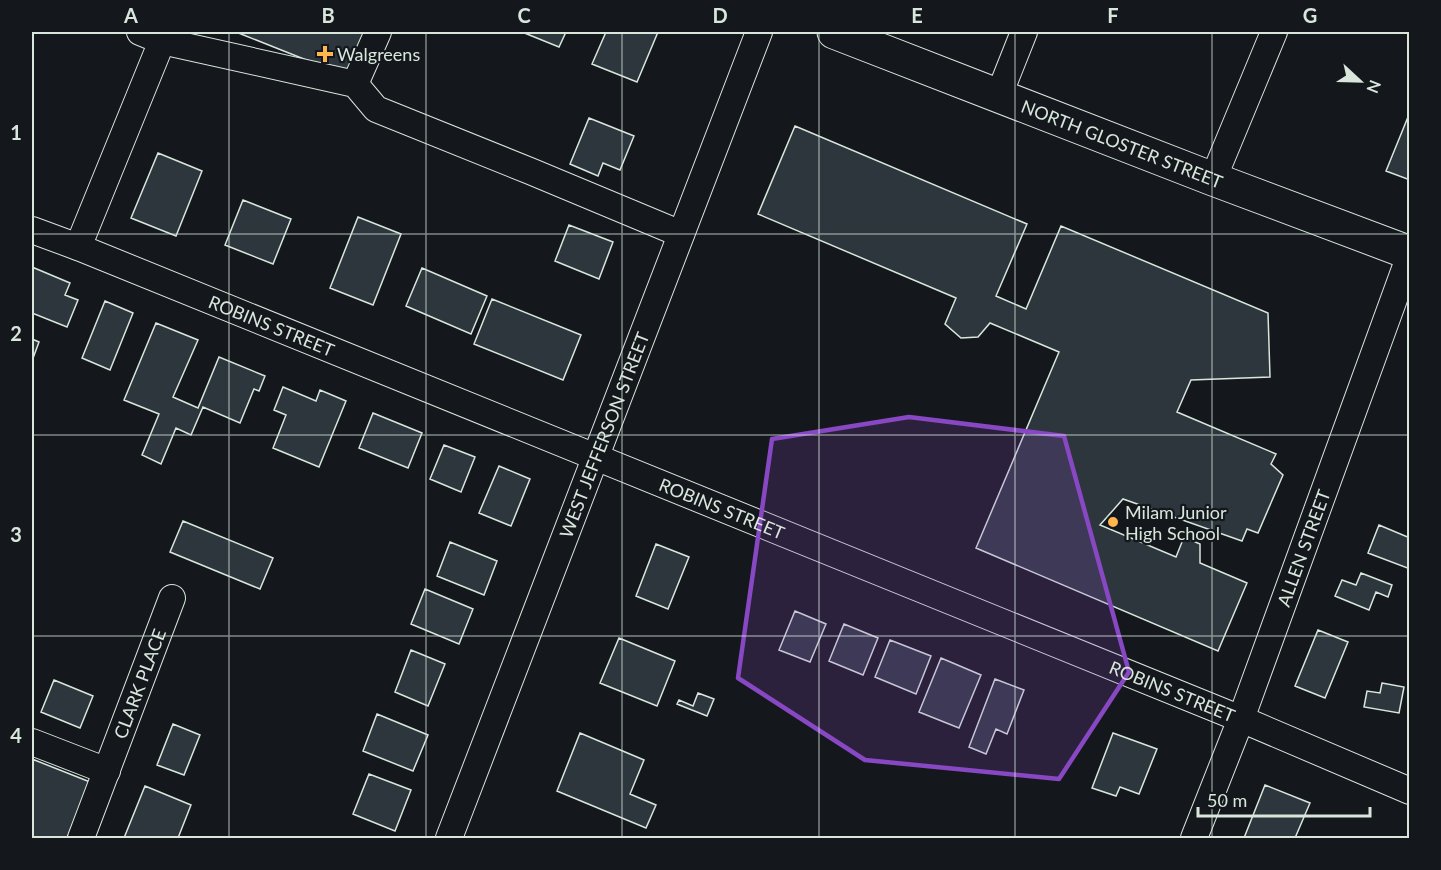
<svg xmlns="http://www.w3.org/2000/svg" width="1441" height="870" font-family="Lato,sans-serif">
	<rect width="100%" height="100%" fill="#14181c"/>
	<!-- building -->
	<path fill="#2c363c" stroke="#d8e6dc" stroke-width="1.5" d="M236 32H367L349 77Z
		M522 32H566L559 47Z
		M606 32H658L637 82 592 64Z
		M1410 112V180L1386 171Z
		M589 118 634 136 620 170 603 163 598 176 570 164Z
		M795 126 1027 224 996 296 1026 309 1061 226 1268 313 1270 377 1191 380 1177 412 1276 454 1271 464 1283 475 1258 533 1247 529 1242 541 1123 499 1100 525 1176 557 1184 537 1200 544V563L1247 583 1218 651 976 548 1059 352 990 323 978 337 961 338 945 324 956 298 758 214Z
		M158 153 202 171 176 236 131 218Z
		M243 200 291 219 273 264 225 245Z
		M358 217 401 234 373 305 330 288Z
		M569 225 613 242 599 279 555 261Z
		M32 267 70 283 65 295 78 300 67 327 32 313Z
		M422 268 487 296 471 334 406 306Z
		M492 299 581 335 563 380 474 344Z
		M105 301 133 313 110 370 82 358Z
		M156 323 198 340 173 397 198 408 219 357 265 376 259 391 254 389 240 423 203 407 191 435 176 428 161 464 142 455 159 414 124 400Z
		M32 339 39 342 32 361Z
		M283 387 316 401 320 390 346 401 319 467 273 448 286 415 274 410Z
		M373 413 422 433 408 468 359 448Z
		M444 445 475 457 461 492 430 479Z
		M499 466 530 479 511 526 479 513Z
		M183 521 273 558 260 589 170 552Z
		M1379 525 1410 538V569L1368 553Z
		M450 542 497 561 484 595 437 576Z
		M656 544 689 557 668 609 636 596Z
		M1361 573 1392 585 1388 597 1376 592 1369 610 1335 596 1342 580 1356 585Z
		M425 589 473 609 459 644 411 624Z
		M795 611 826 624 810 662 779 650Z
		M844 624 878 638 863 675 829 661Z
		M1318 630 1348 642 1325 698 1295 686Z
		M619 638 675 661 657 706 600 683Z
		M890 640 931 656 916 694 875 677Z
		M411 650 445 664 428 706 395 692Z
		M941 658 981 675 959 728 919 712Z
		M995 679 1024 690 1007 734 996 729 986 754 969 747Z
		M54 680 93 696 80 728 41 712Z
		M1382 683 1404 687 1399 713 1364 707 1367 691 1380 693Z
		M698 693 714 699 707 716 677 704 679 700 693 706Z
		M377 714 428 735 413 771 363 751Z
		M173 724 200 735 184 775 157 765Z
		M580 733 644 760 630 794 656 805 646 828 557 791Z
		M1113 733 1157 749 1139 794 1120 787 1116 796 1092 788Z
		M32 759 90 782 67 838H32Z
		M369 774 411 790 395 831 353 814Z
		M1265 785 1310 803 1295 838H1244Z
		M145 786 191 805 178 838H124Z"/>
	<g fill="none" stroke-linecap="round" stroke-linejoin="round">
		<defs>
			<g id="minor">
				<path d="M162 41 355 84 376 109 530 171 681 234"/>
				<path d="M355 84 378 32"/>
				<path d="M999 95 1024 32"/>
				<path d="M1213 179 1274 32"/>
				<path id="s1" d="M32 230 78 247 1241 719 1410 791"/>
				<path d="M78 247 162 41 140 32"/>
				<path d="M32 742 107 771"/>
				<path id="s2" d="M81 838 172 598"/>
				<path id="s3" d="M449 838 759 32"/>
				<path id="s4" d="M1194 838 1241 719 1410 255"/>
			</g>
			<g id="major">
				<path id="s5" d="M834 32 1213 179 1410 253"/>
			</g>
		</defs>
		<!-- minor casing -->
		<use href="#minor" stroke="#d8e6dc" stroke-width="28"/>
		<!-- major casing -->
		<use href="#major" stroke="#d8e6dc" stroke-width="35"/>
		<!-- minor -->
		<use href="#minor" stroke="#14181c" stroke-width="26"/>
		<!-- major -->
		<use href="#major" stroke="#14181c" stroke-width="33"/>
	</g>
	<!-- marked area -->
	<path fill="#8948c3" fill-opacity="0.2" stroke="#8948c3" stroke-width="4.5" stroke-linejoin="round" d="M909 417 1064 436 1129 672 1059 779 865 760 738 678 772 439Z"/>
	<!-- grid -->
	<path fill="none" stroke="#d8e6dc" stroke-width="1.5" stroke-opacity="0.55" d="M229 32V838M426 32V838M622 32V838M819 32V838M1015 32V838M1212 32V838M32 234H1410M32 435H1410M32 636H1410"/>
	<!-- markers -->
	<g fill="#ffb74d" stroke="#14181c" stroke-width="2">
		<path d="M322 45h6v6h6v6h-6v6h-6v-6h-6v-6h6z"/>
		<circle cx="1113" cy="522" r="6"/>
	</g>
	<g text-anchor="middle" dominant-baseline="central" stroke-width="4.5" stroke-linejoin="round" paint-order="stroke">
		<!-- poi labels -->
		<g font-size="18" fill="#d8e6dc" stroke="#14181c" text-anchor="start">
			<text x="337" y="54">Walgreens</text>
			<text x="1125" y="512">Milam Junior<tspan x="1125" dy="21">High School</tspan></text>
		</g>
		<!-- street labels -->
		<g font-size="18" fill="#d8e6dc" stroke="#14181c">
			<text stroke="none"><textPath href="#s5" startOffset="309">NORTH GLOSTER STREET</textPath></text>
			<text stroke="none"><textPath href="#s1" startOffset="258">ROBINS STREET</textPath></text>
			<text stroke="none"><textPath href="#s3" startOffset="432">WEST JEFFERSON STREET</textPath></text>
			<text stroke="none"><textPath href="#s1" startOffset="744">ROBINS STREET</textPath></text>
			<text stroke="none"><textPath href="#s4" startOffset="310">ALLEN STREET</textPath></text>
			<text stroke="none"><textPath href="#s2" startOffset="165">CLARK PLACE</textPath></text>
			<text stroke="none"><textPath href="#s1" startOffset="1230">ROBINS STREET</textPath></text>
		</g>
	</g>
	<!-- border -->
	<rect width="1441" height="870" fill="none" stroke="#14181c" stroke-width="66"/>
	<!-- north arrow -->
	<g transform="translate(1360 81) rotate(112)" stroke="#14181c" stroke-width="4.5" paint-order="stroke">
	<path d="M0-4.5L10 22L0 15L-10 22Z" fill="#d8e6dc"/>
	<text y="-9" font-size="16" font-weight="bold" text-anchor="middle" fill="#d8e6dc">N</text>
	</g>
	<!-- scale -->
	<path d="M1198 807v9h172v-9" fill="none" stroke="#d8e6dc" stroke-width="3"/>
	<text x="1207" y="807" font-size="18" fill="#d8e6dc" stroke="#14181c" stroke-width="4.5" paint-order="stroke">50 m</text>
	<rect x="33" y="33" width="1375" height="804" fill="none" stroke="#d8e6dc" stroke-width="2"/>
	<g font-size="20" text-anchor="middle" font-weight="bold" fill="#d8e6dc">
		<text x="131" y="23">A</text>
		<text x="328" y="23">B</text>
		<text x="524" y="23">C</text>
		<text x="720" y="23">D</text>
		<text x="917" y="23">E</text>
		<text x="1113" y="23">F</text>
		<text x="1310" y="23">G</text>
		<text x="16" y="140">1</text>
		<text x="16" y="341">2</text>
		<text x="16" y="542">3</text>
		<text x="16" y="743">4</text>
	</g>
</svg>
